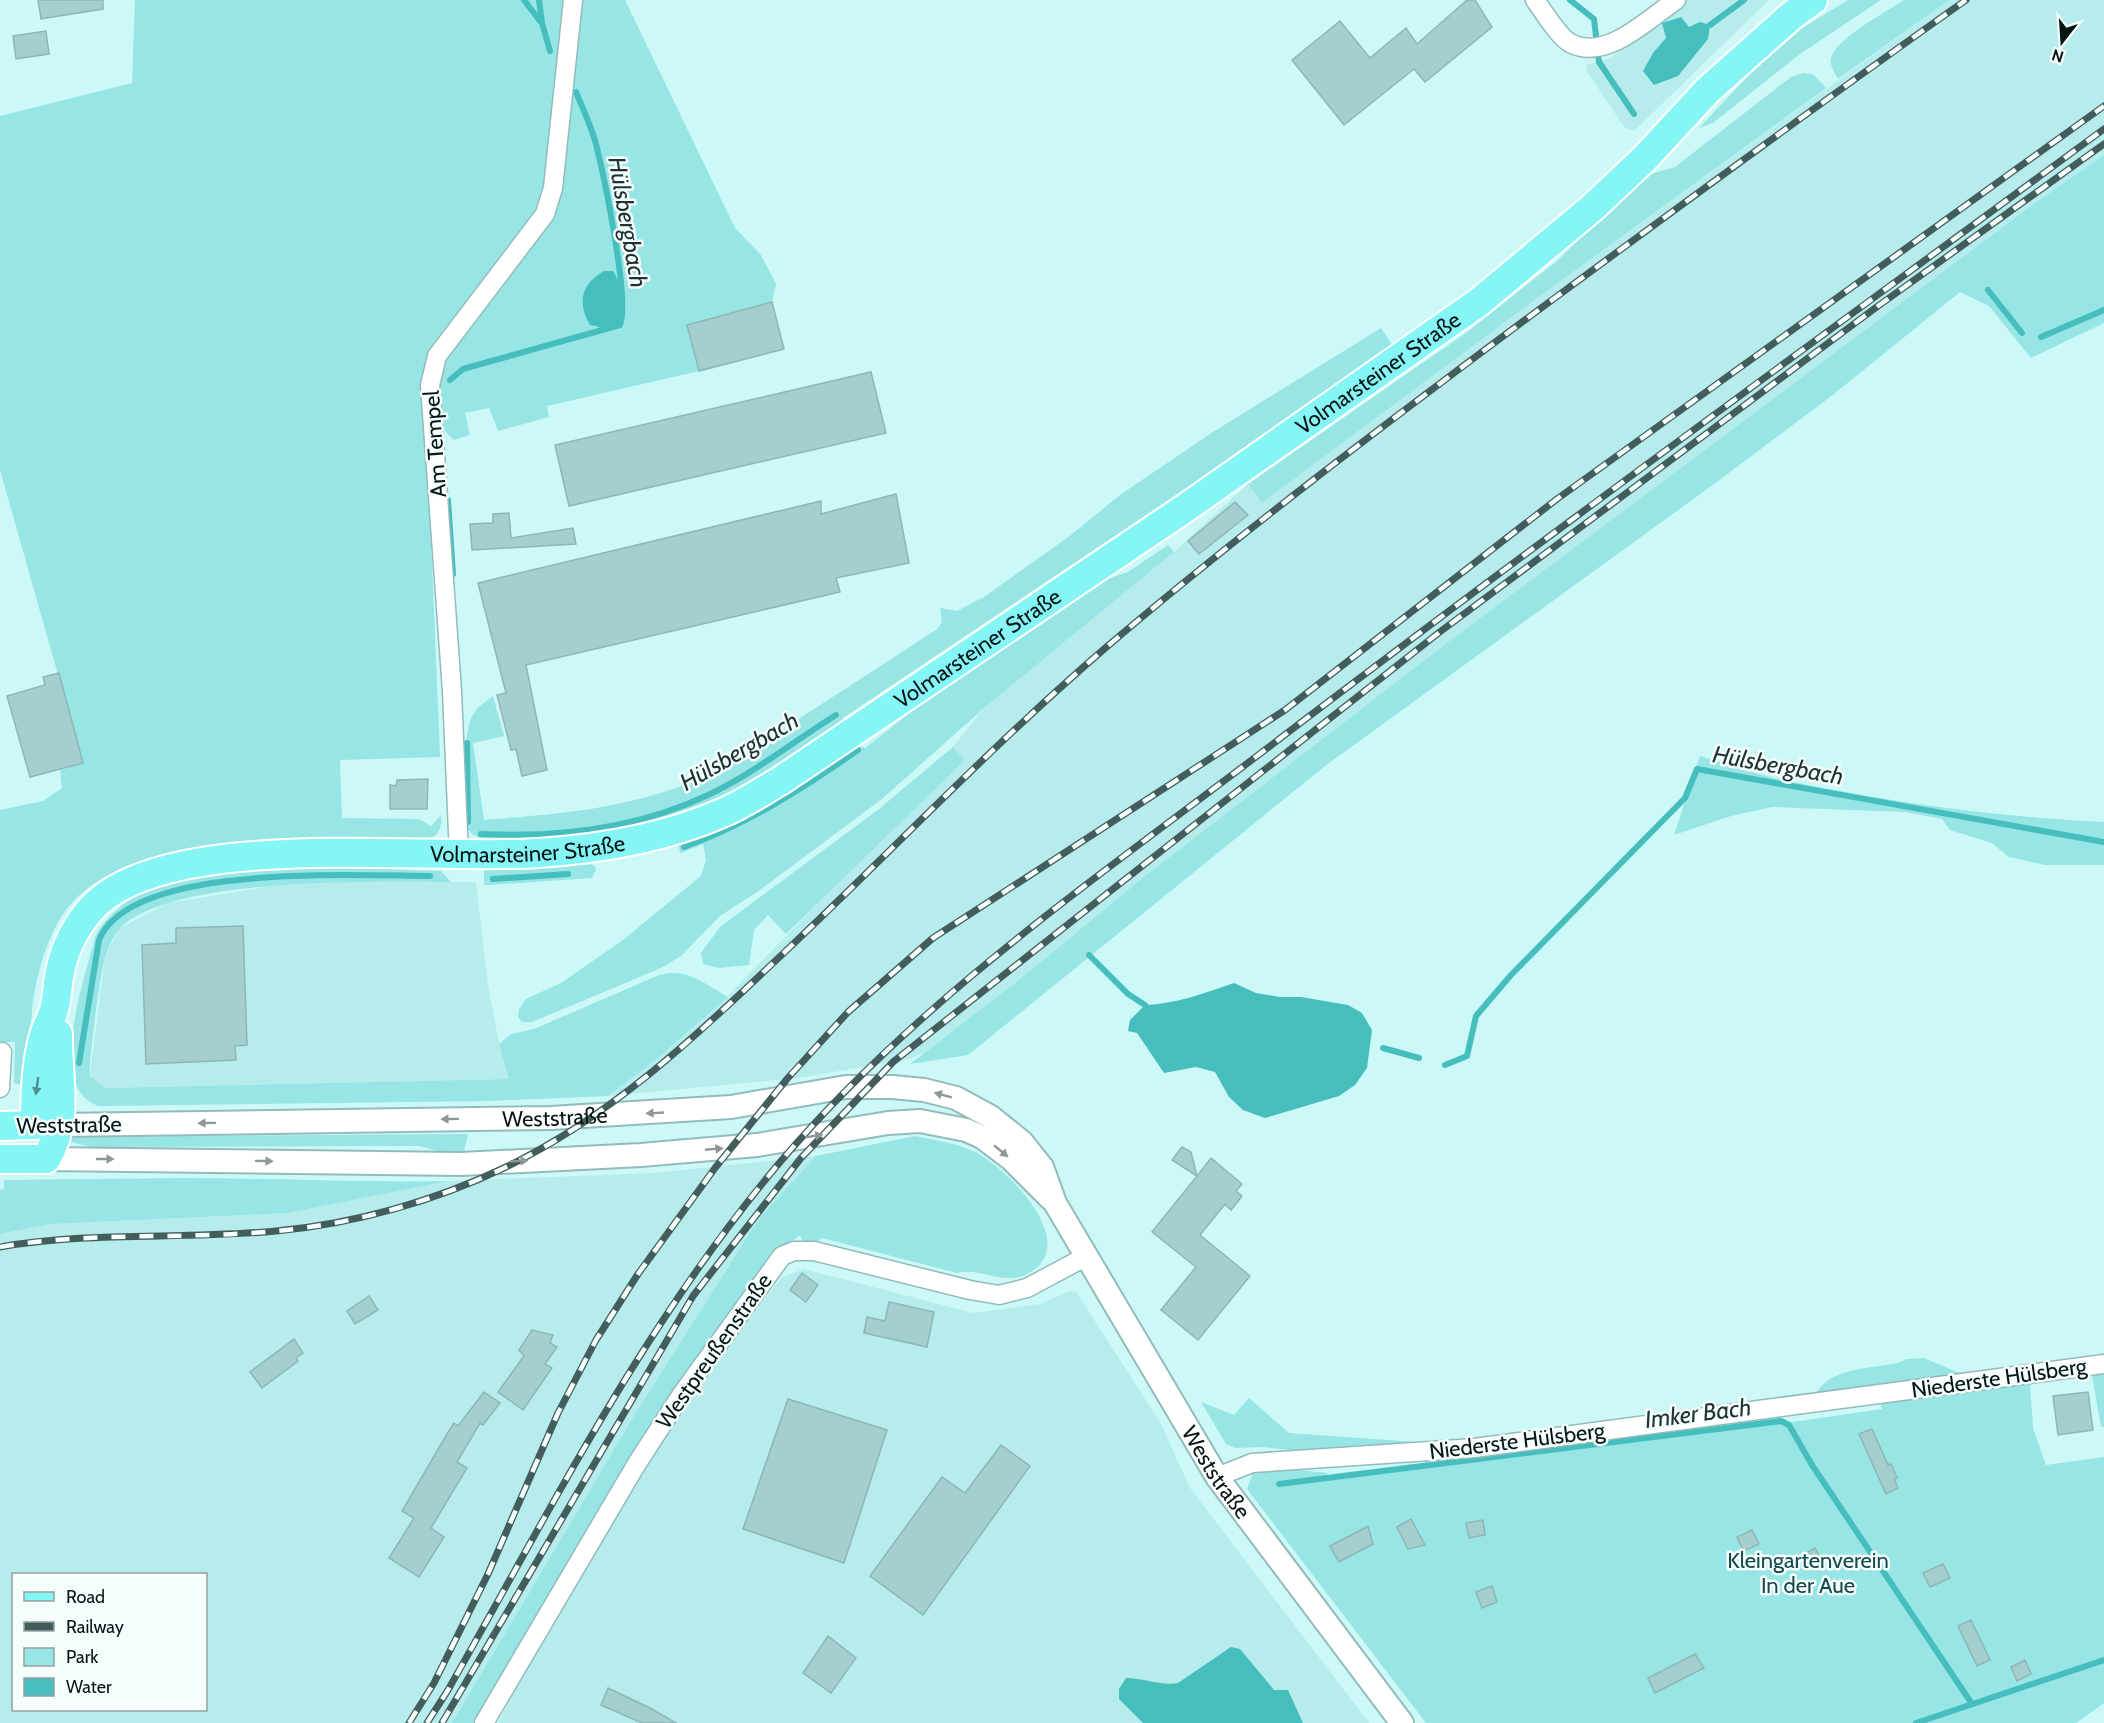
<svg xmlns="http://www.w3.org/2000/svg" width="2104" height="1723" font-family="Cabin,sans-serif">
	<rect width="100%" height="100%" fill="#ccf8f7"/>
	<!-- built -->
	<path fill="#b6eceb" fill-rule="evenodd" d="M1682 0H1769L1634 131 1625 128 1586 70 1587 65 1610 58 1684 5Z
		M1949 0H2104V155L2035 203 1448 642 1145 876 1025 975 925 1052 910 1059 798 1078 608 1096 652 1063 718 1006 862 858 965 760 953 747 984 708 1174 552 1248 484 1262 503 1525 307Z
		M350 881 476 882 488 985 499 1044 510 1079 105 1088 90 1076 105 956 120 928 168 903 277 885Z
		M816 1156 758 1220 635 1414 452 1723H0V1234L51 1224 287 1213 449 1181 654 1173ZM14 1574H206V1710H14Z
		M804 1269 973 1313 1040 1304 1069 1291 1076 1292 1160 1422 1190 1488 1369 1723H498L570 1585 665 1425 724 1353 781 1278Z"/>
	<!-- green -->
	<path fill="#97e5e4" d="M135 0H569L549 182 540 210 424 373 440 757 340 760 342 818 419 819 431 826 441 815C443 828 438 834 427 842 383 843 339 844 295 846 218 848 98 845 56 926 45 947 38 972 34 995 29 1025 32 1056 20 1085L14 1083 15 1042H0V810L43 801 62 788 60 770 83 763 0 470V116L132 83Z
		M578 0H625L735 228 761 255 776 284 772 302 687 325 699 371 547 406 549 417 498 431 489 408 465 413 470 435 454 440 439 425 436 386 441 363 540 229Z
		M1848 0H1881L1800 54 1713 123 1699 128 1752 72 1804 27Z
		M1904 0H1949L1838 79C1835 73 1829 65 1831 58 1837 38 1886 12 1904 0Z
		M1803 73 1814 75 1826 88 1525 307 1262 503 1248 484 1466 333 1557 261 1641 177 1675 167 1791 77Z
		M2104 155V323L2031 358 1989 306 1960 292 1834 394 1714 484 1325 766 968 1055 910 1064 1025 975 1145 876 1448 642 2035 203Z
		M1381 328 1393 346 1234 456 843 718V723C758 779 694 820 591 837 558 843 520 840 486 841 478 837 469 834 465 824 460 809 464 734 471 719 475 708 484 703 493 696L504 736 473 743 484 820C572 813 638 808 720 770L936 630 942 623 940 608 957 611 984 597 1071 535 1120 495 1213 432Z
		M1168 545 1174 552 984 708 882 799 760 890 720 916 681 956 661 968 532 1022H522L518 1017 519 1009 526 999 561 983 623 940 701 876 706 860 703 844 681 853 678 846 788 792 858 746 865 748 912 711 1021 636 1110 578 1128 572Z
		M953 747 965 760 786 934 768 915 754 930 749 965 719 968 703 964 701 953 720 927 879 809Z
		M1700 756C1728 764 1755 774 1783 780 1888 802 1997 817 2104 822V865H2045L2009 857 1992 843 1950 830 1942 819 1905 812 1772 807 1731 816 1674 835Z
		M588 863 595 866 596 870 592 878 489 885H484V868Z
		M330 867 441 871 451 882C376 882 177 876 121 927 115 933 109 946 106 954 101 966 88 1064 90 1076L105 1088 509 1079 499 1044 511 1034 534 1029 659 975C686 967 705 984 728 997L652 1063 608 1096 489 1101 99 1106C44 1089 86 976 95 937 105 915 141 887 165 882 218 869 275 868 330 867Z
		M468 1134 464 1152H441L419 1146 90 1147 68 1141 72 1137Z
		M915 1136C935 1140 955 1143 973 1151 1005 1166 1083 1243 1029 1273 1004 1287 981 1267 957 1273L822 1238 818 1241H803L800 1235 783 1248 528 1633 475 1723H452L635 1414 758 1220 816 1156Z
		M183 1178C272 1178 361 1183 449 1181L287 1213 51 1224 0 1234V1190L4 1189V1180Z
		M1924 1358 1971 1378 1814 1398C1826 1367 1869 1369 1898 1363L1907 1359Z
		M2104 1374V1427H2101L2092 1375Z
		M2030 1383 2033 1428 2046 1465 2104 1457V1703L2076 1723H1426L1247 1489 1254 1470H1300L1328 1473 1319 1483 1329 1475 1800 1421 1882 1409 1880 1402Z
		M1249 1398 1289 1433 1444 1444 1307 1452 1263 1447 1235 1448 1226 1444 1201 1402 1234 1415Z"/>
	<!-- water -->
	<path fill="#45bebd" d="M1681 17 1689 27 1700 22 1710 25 1708 39 1678 76 1654 85 1643 71 1653 53 1666 38 1662 23Z
		M604 271H613C620 281 634 323 614 329 608 330 597 326 590 325 577 303 581 284 604 271Z
		M1234 983 1256 993 1280 997H1301L1348 1005 1362 1013 1372 1030 1367 1068 1355 1085 1339 1096 1265 1118 1243 1110 1229 1097 1215 1072 1196 1067 1164 1073 1137 1033 1128 1031 1130 1020 1145 1005C1176 1004 1205 993 1234 983Z
		M1231 1647 1240 1649 1274 1690H1288L1303 1723H1143L1119 1699V1689L1126 1678C1143 1678 1161 1686 1178 1683Z"/>
	<g fill="none" stroke-linecap="round" stroke-linejoin="round">
		<!-- stream -->
		<path stroke="#45bebd" stroke-width="6" d="M524 0 540 21
			M539 0 542 23 550 51
			M1570 0 1594 19 1599 62 1634 114
			M1710 25 1744 0
			M1988 290 2022 333
			M2041 337 2104 310
			M450 380 463 369 620 325C630 300 604 176 596 144 591 126 583 109 576 92
			M448 500 453 574
			M467 743 468 822
			M481 834C558 838 638 828 708 795 753 774 794 741 836 715
			M684 847C747 824 804 788 858 750
			M493 879 568 874
			M1089 955 1128 994 1145 1005
			M1383 1048 1419 1058
			M79 1063 99 940C131 862 357 876 430 876
			M1445 1065 1467 1056 1476 1016 1511 975 1685 798 1697 769 2104 842
			M1279 1484 1781 1421 1789 1425 1812 1465 1972 1704
			M1916 1723 2104 1660"/>
	</g>
	<!-- building -->
	<path fill="#a4cfce" stroke="#8db7b6" stroke-width="1.5" d="M38 0H103V9L41 19Z
		M1467 0H1475L1492 27 1425 82 1414 69 1344 125 1292 60 1340 21 1370 58 1406 28 1417 44Z
		M46 31 49 54 16 59 13 36Z
		M772 302 784 349 699 371 687 325Z
		M871 372 886 433 569 506 555 445Z
		M896 494 909 563 836 578 840 592 526 665 547 770 522 776 516 749 511 750 497 695 506 693 478 583 821 501V514Z
		M1235 502 1248 515 1199 554 1188 541Z
		M509 513 511 538 573 528 576 544 472 550 470 524 493 523V514Z
		M59 673 83 763 30 777 7 696 45 685 43 677Z
		M428 779 427 809H390V785L396 786 397 780Z
		M243 926 247 1045 235 1046 236 1060 146 1064 142 945 176 943V928Z
		M1182 1147 1191 1152 1197 1176 1211 1158 1242 1184 1236 1191 1242 1196 1231 1210 1225 1204 1200 1235 1250 1276 1198 1340 1161 1310 1196 1267 1152 1232 1197 1176 1172 1160Z
		M802 1273 818 1285 806 1302 790 1290Z
		M369 1296 378 1310 355 1324 347 1311Z
		M889 1302 934 1312 927 1347 864 1333 867 1317 885 1321Z
		M532 1330 553 1335 550 1343 557 1347 545 1364 552 1368 523 1410 498 1392 524 1356 519 1350Z
		M294 1339 303 1353 296 1358 298 1361 262 1388 250 1372Z
		M484 1392 500 1403 483 1425 480 1423 457 1462 467 1468 431 1528 444 1537 419 1577 389 1558 414 1518 402 1511 447 1434 454 1423 458 1426Z
		M2088 1392 2093 1430 2058 1435 2053 1396Z
		M788 1399 887 1430 844 1563 743 1529Z
		M1872 1429 1888 1465 1891 1464 1897 1478 1894 1479 1898 1488 1886 1494 1859 1434Z
		M1001 1445 1030 1466 923 1615 870 1576 942 1477 965 1493Z
		M1411 1519 1425 1545 1408 1549 1397 1527Z
		M1483 1520 1485 1535 1469 1538 1466 1523Z
		M1368 1526 1373 1544 1339 1562 1330 1546Z
		M1752 1530 1759 1544 1744 1551 1737 1537Z
		M1815 1548 1822 1561 1806 1570 1799 1557Z
		M1943 1564 1950 1578 1930 1587 1923 1573Z
		M1492 1586 1497 1602 1482 1608 1476 1592Z
		M1971 1620 1990 1660 1977 1666 1958 1626Z
		M828 1636 856 1658 831 1693 803 1673Z
		M1695 1654 1704 1668 1655 1693 1648 1678Z
		M2025 1660 2031 1674 2017 1681 2011 1667Z
		M608 1688 650 1708 676 1723H642L601 1705Z"/>
	<g fill="none" stroke-linecap="round" stroke-linejoin="round">
		<defs>
			<path id="minor" d="M1535 0C1543 11 1559 37 1570 43 1606 62 1648 19 1676 0
				M459 856 452 691 430 385 437 356 545 214 553 188 573 0
				M0 1088 2 1052
				M1217 1477 1252 1463 1474 1448 2104 1364
				M484 1723 636 1465 682 1394 782 1256 794 1251H814L970 1290 999 1295 1027 1288 1087 1256"/>
			<g id="tertiary">
				<path id="s1" d="M61 1125 551 1118 731 1107 846 1087H892L924 1090 956 1098 991 1117 1022 1142 1042 1167 1055 1203 1217 1477 1402 1723"/>
				<path d="M46 1159 461 1164 641 1155 757 1145 888 1123 920 1121 966 1130 982 1137 1011 1159 1050 1198"/>
			</g>
			<g id="primary">
				<path id="s2" d="M0 1126 35 1125C35 1095 36 1061 45 1032 48 1024 52 1017 54 1010 57 999 57 988 59 977 63 951 76 924 94 906 170 828 431 861 538 853 600 849 665 838 722 813 742 805 761 792 780 781L1184 509 1479 302 1592 208 1644 159 1708 90 1791 16 1813 0"/>
				<path d="M0 1159H46C70 1119 57 1079 58 1034"/>
			</g>
		</defs>
		<!-- minor casing -->
		<use href="#minor" stroke="#92bcbb" stroke-width="21"/>
		<!-- tertiary casing -->
		<use href="#tertiary" stroke="#92bcbb" stroke-width="26"/>
		<!-- primary casing -->
		<use href="#primary" stroke="#fff" stroke-width="32"/>
		<!-- minor -->
		<use href="#minor" stroke="#fff" stroke-width="18"/>
		<!-- tertiary -->
		<use href="#tertiary" stroke="#fff" stroke-width="22"/>
		<!-- primary -->
		<use href="#primary" stroke="#86f5f5" stroke-width="28"/>
		<defs>
			<path id="rail" d="M0 1247C91 1231 184 1240 276 1231 354 1224 435 1201 506 1167 608 1118 691 1041 772 964 883 860 988 749 1103 650 1240 533 1384 425 1529 317 1674 210 1819 104 1966 0
				M409 1723 434 1683 488 1574 558 1413 596 1340 638 1274 715 1168 787 1079 848 1012 933 938 1285 710 1557 499 2104 106
				M427 1723 448 1690C551 1509 645 1321 781 1161 917 1002 1091 882 1257 756 1536 543 1821 337 2104 129
				M442 1723 693 1296 801 1158 893 1062 1441 631 1878 306 2104 144"/>
		</defs>
		<!-- rail casing -->
		<use href="#rail" stroke="#435c5c" stroke-width="7"/>
		<!-- rail -->
		<use href="#rail" stroke="#f5fdfd" stroke-width="4.5" stroke-dasharray="14" stroke-linecap="butt"/>
	</g>
	<!-- one-way arrows -->
	<defs><path id="oneway-solid" d="M-6-.8H1V-3.2L6.5 0L1 3.2V.8H-6Z" transform="scale(1.5)"/></defs>
	<use fill="#4c9191" href="#oneway-solid" transform="translate(37 1086) rotate(98)"/>
	<g fill="#8f9696">
		<use href="#oneway-solid" transform="translate(943 1095) rotate(-165)"/>
		<use href="#oneway-solid" transform="translate(655 1113) rotate(177)"/>
		<use href="#oneway-solid" transform="translate(450 1119) rotate(179)"/>
		<use href="#oneway-solid" transform="translate(207 1123) rotate(179)"/>
		<use href="#oneway-solid" transform="translate(814 1136) rotate(-9)"/>
		<use href="#oneway-solid" transform="translate(714 1149) rotate(-5)"/>
		<use href="#oneway-solid" transform="translate(1001 1151) rotate(39)"/>
		<use href="#oneway-solid" transform="translate(105 1159)"/>
		<use href="#oneway-solid" transform="translate(264 1161) rotate(1)"/>
		<use href="#oneway-solid" transform="translate(519 1161) rotate(-3)"/>
	</g>
	<g text-anchor="middle" dominant-baseline="central" stroke-width="5" stroke-linejoin="round" paint-order="stroke">
		<!-- street labels -->
		<g font-size="22" fill="#061616" stroke="#f5fdfd">
			<text stroke="none"><textPath href="#s2" startOffset="1701">Volmarsteiner Straße</textPath></text>
			<text transform="translate(435 444) rotate(-94)">Am Tempel</text>
			<text stroke="none"><textPath href="#s2" startOffset="1215">Volmarsteiner Straße</textPath></text>
			<text stroke="none"><textPath href="#s2" startOffset="711">Volmarsteiner Straße</textPath></text>
			<text stroke="none"><textPath href="#s1" startOffset="494">Weststraße</textPath></text>
			<text transform="translate(69 1125) rotate(-1)">Weststraße</text>
			<text transform="translate(714 1351) rotate(-55)">Westpreußenstraße</text>
			<text transform="translate(1999 1378) rotate(-8)">Niederste Hülsberg</text>
			<text transform="translate(1517 1441) rotate(-7)">Niederste Hülsberg</text>
			<text stroke="none"><textPath href="#s1" startOffset="1362">Weststraße</textPath></text>
		</g>
		<!-- park labels -->
		<g font-size="22" fill="#154a49" stroke="#f5fdfd">
			<text x="1808" y="1560">Kleingartenverein<tspan x="1808" dy="25">In der Aue</tspan></text>
		</g>
		<!-- water labels -->
		<g font-size="24" font-style="italic" fill="#1d3332" stroke="#f5fdfd">
			<text transform="translate(628 222) rotate(80)">Hülsbergbach</text>
			<text transform="translate(739 751) rotate(-30)">Hülsbergbach</text>
			<text transform="translate(1778 765) rotate(10)">Hülsbergbach</text>
			<text transform="translate(1698 1413) rotate(-7)">Imker Bach</text>
		</g>
	</g>
	<!-- legend -->
	<rect x="12" y="1573" width="195" height="138" fill="#f5fdfd" stroke="#95a1a1" stroke-width="1.5"/>
	<rect x="24" y="1592" width="30" height="9" fill="#86f5f5" stroke="#95a1a1" stroke-width="1.5"/>
	<text x="66" y="1603" font-size="18" fill="#061616">Road</text>
	<rect x="24" y="1622" width="30" height="9" fill="#435c5c" stroke="#95a1a1" stroke-width="1.5"/>
	<text x="66" y="1633" font-size="18" fill="#061616">Railway</text>
	<rect x="24" y="1648" width="30" height="18" fill="#97e5e4" stroke="#95a1a1" stroke-width="1.5"/>
	<text x="66" y="1663" font-size="18" fill="#061616">Park</text>
	<rect x="24" y="1678" width="30" height="18" fill="#45bebd" stroke="#95a1a1" stroke-width="1.5"/>
	<text x="66" y="1693" font-size="18" fill="#061616">Water</text>
	<!-- north arrow -->
	<g transform="translate(2062 42) rotate(197)" stroke="#f5fdfd" stroke-width="4.5" paint-order="stroke">
	<path d="M0-4.5L10 22L0 15L-10 22Z" fill="#061616"/>
	<text y="-9" font-size="16" font-weight="bold" text-anchor="middle" fill="#061616">N</text>
	</g>
</svg>
